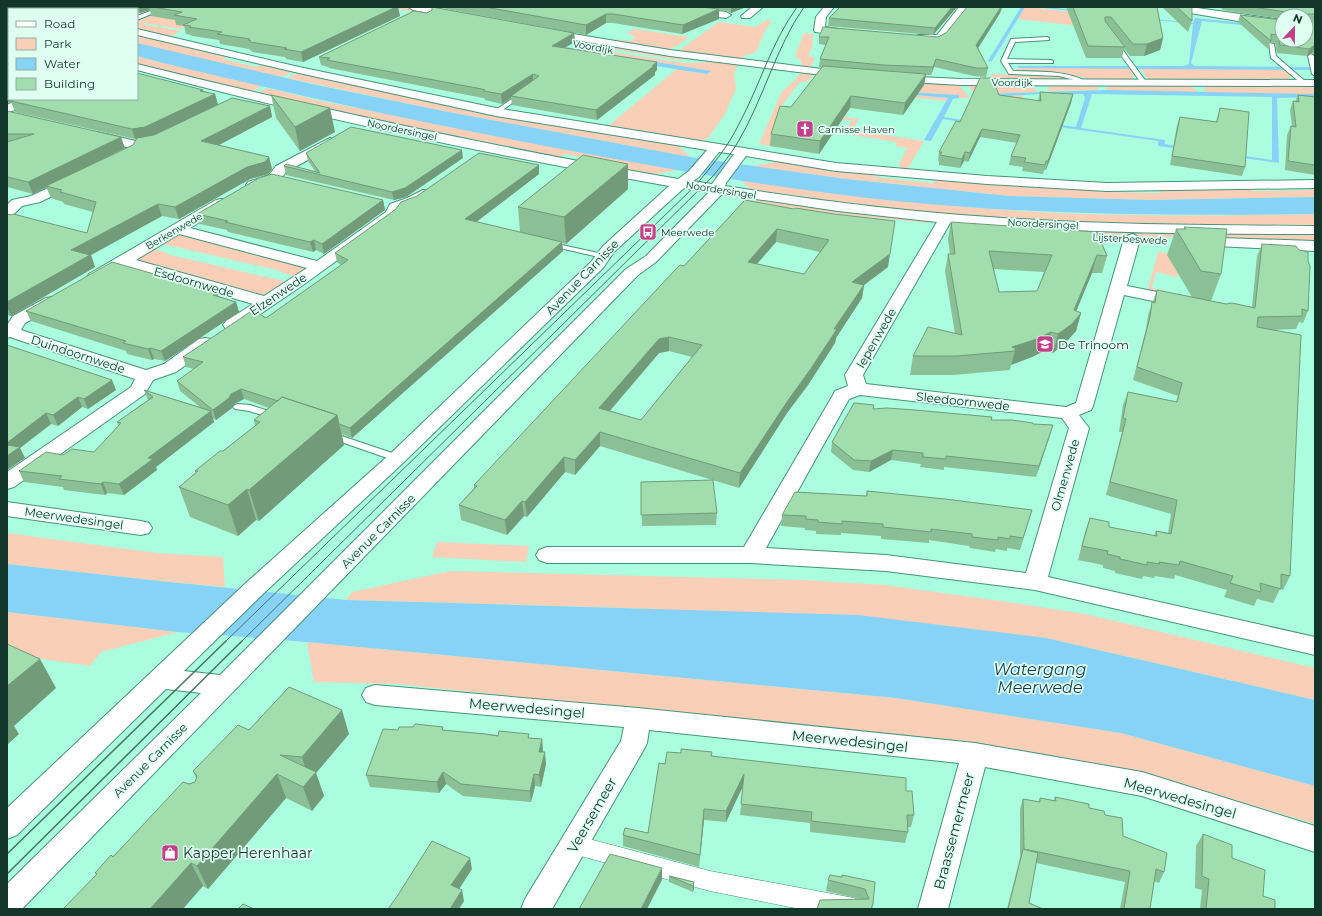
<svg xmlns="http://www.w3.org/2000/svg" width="1322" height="916" font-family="Montserrat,sans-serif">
	<rect width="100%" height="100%" fill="#abfde0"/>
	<!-- green -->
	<path fill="#f9cfb8" d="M78 7H231L180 29 144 23 142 24 181 31 170 37 137 29V9H72Z
		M387 7H405L572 39 700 59 679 60 635 53Z
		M1025 7 1084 13 1080 26 1017 19Z
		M766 20H772L764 33 756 52 744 56 742 60 678 51 719 22 756 27Z
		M634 29 689 37 676 47 670 48 673 49 671 51 613 41 614 39 631 41 635 37 627 33Z
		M804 33 813 34 812 50 810 49 809 56 815 58 810 69H802L801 61 795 56Z
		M137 35 227 57 223 59 256 67 260 65 292 72 282 77 178 54 137 43Z
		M605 51 684 63 718 62 739 65 734 72 736 89 725 114 709 137 701 142 611 128 609 125 677 69 707 74 710 72 601 53Z
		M137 56 147 59 262 86 251 92 137 64Z
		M1020 68H1130L1134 73 1133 79H1086L1083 77 1019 72 1015 70Z
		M1140 68 1286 70 1291 76 1289 81 1156 80 1148 79Z
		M302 73 678 145 690 157 443 111 287 78 296 74Z
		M800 73 814 74 807 82H800L780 108 859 119 852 130 924 141 907 170 901 169V166H898L907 148 895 146 897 142 852 135 853 132 845 131 852 120 779 118 770 146 759 144 781 93 795 80Z
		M990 74 1062 77 1073 80H993Z
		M911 82 959 85 970 98H959V95L907 92 906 94 948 98 947 101 899 96Z
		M1110 84 1187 85 1194 88 1199 93 1105 90Z
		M971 85H1004L1007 87C1016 86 1032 83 1038 92L984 94 989 97 1024 95 1022 98 979 99 969 87Z
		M1056 85H1098L1099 86 1097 90 1049 91 1046 88Z
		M1206 85H1315V94L1206 93 1204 88Z
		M268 88 316 100 575 151 678 170 656 174 611 166 614 163 564 154 561 157 397 124 257 93Z
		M782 161 876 175V177L933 183 934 180 1024 187 1101 189 1103 192 1160 193 1159 190 1252 189 1254 191 1311 190 1309 187H1315V197L1151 200 1009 196 846 179 752 166Z
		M741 180C834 194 927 205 1021 211 1119 217 1217 216 1315 214V226C1204 226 1093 225 982 217 924 213 866 206 808 200L809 197 750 189Z
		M757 200 864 214 928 220V223L845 215 755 203Z
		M955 222 1111 231 1243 234H1312L1315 236V243L1090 234Z
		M183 234 302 266 304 270 297 277 280 272 281 271 159 243 175 235Z
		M151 248 168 253 166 254 288 282 269 294H255L138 260 137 258Z
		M1158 252H1166L1178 274 1177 277 1156 272 1152 288 1166 291 1165 295 1147 292Z
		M7 533 157 553 223 557 225 587 150 580 7 564Z
		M437 542 529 546 526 562 432 557Z
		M450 571 803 580 885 585 1001 601 1085 614 1315 668V700L1046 638 628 608 346 600 352 592Z
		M7 612 178 632 101 652 90 666 7 654Z
		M307 642 896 698 1121 733 1315 786V824L1139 772 986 746 396 684 314 682Z"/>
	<!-- water -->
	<path fill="#87d2f7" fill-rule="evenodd" d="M1034 7H1047L1193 23 1195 18 1282 27V29L1202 21 1191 63 1195 66 1315 67V70L1020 68 1016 66H1184L1189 64 1193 24Z
		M422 20 560 46 711 71 707 74 662 67Z
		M137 43 312 84 443 111 690 157 846 179 1009 196 1151 200 1315 197V214C1175 216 1035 215 895 201 760 187 629 162 494 136 412 120 330 102 248 83 211 74 173 66 137 56Z
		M1105 90 1315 94V97L1277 98 1279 163 1158 146V141L1017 121 1006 129 943 119 931 141 924 140 948 98 906 94 907 92 959 95V98L953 99 944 117 1006 127 1012 118 1076 127 1085 98 1083 94H1039L989 97 984 94ZM1092 94 1272 97V160L1165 144V140L1081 128Z
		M7 564 150 580 346 600 858 615 1046 638 1315 700V786L1121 733 896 698 307 642 178 632 7 612Z"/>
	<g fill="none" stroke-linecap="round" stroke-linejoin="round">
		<!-- stream -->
		<path fill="#87d2f7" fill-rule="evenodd" d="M1021 7H1025L992 61 989 62 988 61Z"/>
		<defs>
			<path id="service" d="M161 7H168L137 20V16Z
				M1047 37 1049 38V40L1015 42 1007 59 1051 60 1053 61V63H1008L1013 71C1038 72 1063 70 1086 81V83L1059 76 1009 74 1001 61 1011 39Z
				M1113 42H1117L1147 83 1146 84H1142L1112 43Z
				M1269 43 1274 44 1276 56 1306 82V84H1302L1271 58Z
				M1311 54 1314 56 1315 76 1312 74 1308 56Z
				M522 92 525 94 524 95 498 113H494V111Z
				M548 242 603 254 607 256 603 258 551 246 547 244Z
				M238 404 250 405 278 414 280 416 275 419 249 411 235 409 233 407 235 405Z
				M330 432 401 456 402 458 397 461 393 460 327 437 325 435 327 433Z"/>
			<path id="pedestrian" d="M574 835 710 871 854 898 862 901 865 909H800L710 891 566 852 563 845 566 838Z"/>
			<path id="minor" d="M41 7H57L58 9H42Z
				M408 7H428L462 14 463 16 458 19 413 10Z
				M657 7H686L726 12 731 15 726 18 662 10Z
				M752 7H763L750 18H742L741 16Z
				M824 7H834L826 17 825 27 852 31 853 33 852 35 848 36 815 32 814 30 816 17Z
				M959 7H969L944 40H914L913 38 918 35H937Z
				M1167 7H1190L1282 20V26L1238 21 1172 10Z
				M7 29H9V35H7Z
				M137 29 299 67 496 108 836 163 987 176 1107 183 1315 180V188L1107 191 987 184 836 171 746 156 726 183 725 186C813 200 901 211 989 217 1098 225 1206 225 1315 226V234C1193 234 1072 233 950 223L863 375 866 384 1066 407 1076 403 1124 239 1127 236 1132 234 1137 236 1140 239 1127 286 1188 298 1190 302 1188 306 1182 307 1124 295 1093 406 1091 410 1079 415 1089 428 1048 577 1315 637V655L1035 590 886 571 751 563H547L539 560 536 555 539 550 547 547H744L833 395 835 391 848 386 845 375 937 222 838 211 722 194 656 262 638 275 22 909H7V884L201 693 166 689 17 835 7 839V808L247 582 390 454 591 262 603 246 669 186C490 155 313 117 137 70V64C316 108 496 148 678 179L689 171 707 150 496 116 299 73 137 35ZM719 152 734 154 712 184 693 181 699 177ZM684 188 709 192 646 256 626 269 220 675 184 671 263 594 404 462 603 268 614 252ZM860 395 1062 418 1069 428 1026 573 886 555 766 548 849 399Z
				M549 30 670 50 846 72 850 73 852 75 850 77 846 78 670 56 545 35 544 33Z
				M897 76 961 79 1315 80V86L961 85 893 81 891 79 893 77Z
				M20 99H36L34 102 7 113V105Z
				M97 132 140 142 141 145 140 148 135 149 92 139 91 136 92 133Z
				M330 138 335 139 336 142 335 145 286 172 279 181 253 189 248 188 246 185 248 182 269 175 276 166Z
				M72 177 77 178 79 181 77 184 40 202 22 206 12 216 7 217V205L12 200 31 196Z
				M423 190 428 191 430 194C424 203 411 206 401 210L397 217 303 285 238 329 232 330 226 329 223 325 226 321 253 304 124 266C114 273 102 283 89 280L87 277 89 274 216 200 221 199 226 200 228 203 226 206 190 228 317 261 386 212 390 204 407 198ZM179 234 307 268 264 296 136 260Z
				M1221 238 1315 241V251L1216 246 1213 243 1216 240Z
				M52 297 58 298 60 302 58 306 25 323 21 330 146 370 164 364 199 339 205 338 211 339 214 343 211 347 176 372 153 380 145 394 14 487 7 489V472L131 387 135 379 10 337 7 338V325L13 316 46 298Z
				M7 502 141 521 149 523 152 528 149 533 141 535 7 516Z
				M375 685 638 708 975 743 1142 772 1315 826V852L1142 796 985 767 948 909H918L959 763 649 730 647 743 643 751 552 909H521L525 899 621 741 624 727 375 705 366 702 362 695 366 688Z"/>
		</defs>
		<!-- service casing -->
		<use href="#service" stroke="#43957b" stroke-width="2"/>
		<!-- pedestrian casing -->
		<use href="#pedestrian" stroke="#43957b" stroke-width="1"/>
		<!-- minor casing -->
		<use href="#minor" stroke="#43957b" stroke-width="2"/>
		<!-- service -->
		<use href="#service" fill="#fff" fill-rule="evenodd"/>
		<!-- pedestrian -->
		<use href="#pedestrian" fill="#fff" fill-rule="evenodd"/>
		<!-- minor -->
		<use href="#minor" fill="#fff" fill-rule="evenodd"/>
		<!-- tram-far1 -->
		<path stroke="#437564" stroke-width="1" d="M225 642 695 186C711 167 728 147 739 124 760 85 771 43 797 7
			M241 642 713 176C722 165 731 154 738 142 764 98 775 49 804 7"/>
		<!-- tram -->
		<path stroke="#437564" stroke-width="1.5" d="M7 854 226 641
			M7 874 242 641"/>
	</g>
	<!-- wall -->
	<path fill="#8bbf95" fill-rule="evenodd" d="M104 7H398L400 16 303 62 286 59 285 57 252 52V51L250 50 249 49 220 44 219 40 192 36 191 35 186 34 184 26 176 25 175 20 151 16 150 10 140 13H137V9H115Z
		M436 7H746L731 13 726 11 719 10V19L682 34 613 23H606L586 35Z
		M840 7H957L933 35 828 26 829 18Z
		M967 7H1002L1000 13 978 48 988 68 986 77 974 76 934 67 931 75H926L924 85 903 115 850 108 819 154 770 146 771 134 822 68 819 67 820 59 826 45 819 44V37H938L946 33Z
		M1066 7H1157L1163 38 1160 50 1144 56H1130L1124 49 1122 58H1086Z
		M1162 7H1192V21L1188 32Z
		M1220 7H1315V21H1308V22H1315V57L1312 53 1307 56 1277 53 1275 43 1270 42 1268 49 1238 22 1240 15 1282 20V40L1306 16H1282V19L1223 10Z
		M427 13 574 33 575 42 564 48 657 70 655 72V75L597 120 512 105 511 98 502 104 485 100V99L483 98 329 68 328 67 321 65 319 57Z
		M7 38 9 99 203 91 215 94 218 105 270 106 272 117 218 145 269 157 272 169 268 174 250 179 179 219 162 216 91 255 95 267 11 316 7 315V214L87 233 93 212 64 204 63 202 51 198 46 187 33 194 7 187V111L125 148 75 173 133 145 136 139H135L15 112 11 102 7 103Z
		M1040 92 1073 94 1071 103 1046 170H1044L1043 174 1022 171 1023 167 1009 165 1011 156 1017 143 980 137 968 162 964 161 960 168 939 165V161H938L939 152 960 122 999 95 1038 101Z
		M271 95 335 132 300 151 276 118Z
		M1298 95 1315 97V175L1285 170 1287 135 1291 126H1292L1290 110 1293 101 1295 102Z
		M1220 108 1245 167 1242 176 1170 165 1177 125 1180 117 1216 122Z
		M306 153 463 158 406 197 394 200 286 175 284 166 315 171 308 161Z
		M539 174 476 222 520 232 518 207 628 189 566 244 562 243 563 251 352 438 342 434 344 445 259 521 256 520 238 536 190 517 179 487 196 473 195 471 223 451 255 426 254 420 269 408 244 399 234 404 232 408 216 420 213 418 214 422 156 467 157 470 124 495 107 493 105 495 64 490 63 487 24 482 19 471 63 455 94 452 119 426 117 422 148 400 144 390 200 407 180 391 177 381 194 369 186 367 183 357 266 318 341 265 337 262 335 253Z
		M383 200 385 210 324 254 316 250 313 252 228 232 227 230 200 224 197 214Z
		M745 200 888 267 864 285 862 298 836 338 835 343 808 385 787 413 739 488 600 446 575 475 565 472 527 517 524 516 507 535 461 520 459 505 474 488V485L684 266ZM776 242 820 252 804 274 757 264ZM669 351 692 357 641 420 610 411 659 353Z
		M951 222 1107 256 1102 273H1092L1076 311 1081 313 1076 331 1066 342 1053 353 1046 350 1032 357 1011 365 1010 370 953 375H910L913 356 955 334 945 271 948 254H950L948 239ZM994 269 1044 272 1037 291 999 292Z
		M1184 227 1221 274 1211 301 1226 304 1252 307 1257 256 1262 244 1308 311 1303 323 1299 322 1296 329 1269 330 1290 576 1283 590 1280 589 1273 603 1257 599 1254 606 1224 597 1227 590 1175 575 1174 579 1155 576 1154 578 1143 576 1142 579 1115 573V571L1103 568V565L1078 560 1085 532 1090 518 1109 527 1154 536 1156 531 1168 533 1171 514 1106 495 1122 432H1119L1123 405 1128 392 1176 402 1178 396 1133 380 1146 329 1148 315 1157 290 1192 297 1167 255 1176 229H1184Z
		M217 292 218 296 236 302 239 312 165 361 154 359 152 360 127 354 126 351 31 321 26 311Z
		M7 345 116 390 88 409 82 407 58 426 51 424 20 448 25 458 7 470Z
		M874 405V409L1033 424 1050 435 1036 477 944 467V470L920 467 921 464 891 460 869 472 853 470 831 452 832 442Z
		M641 482 717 513 716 525 642 526Z
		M867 491 1032 510 1020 550 1007 548V551L996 549 995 552 970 548 969 546 929 540V543L881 539V536L841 533V535L816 534V531L805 530V528L781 526 782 515 866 496Z
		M249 730 349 734 316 773 324 796 312 811 286 798 208 889 203 886 96 874 95 873 189 784 195 782 196 778 193 771Z
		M398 730H444L542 739 543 752 546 764 541 787 535 786 531 802 463 796 446 784 439 793 370 787 366 775Z
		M711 756 906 791 914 815 911 827H908V832L905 843 810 832V823L740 815 743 786 726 822 704 820 699 867 623 846V835L648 833Z
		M1055 797 1089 808 1105 815 1123 836 1164 872 1159 883 1154 881 1150 909H1120L1125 882 1036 863 1029 903 1043 909H1007L1020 858V809L1023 799 1039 802 1040 798 1054 801Z
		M1203 834 1232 858 1275 909H1200L1202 890 1195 888 1196 846Z
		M669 876 694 882V888L693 892 669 882Z
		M842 877 875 882 873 904 872 909H817L860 899 826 891 828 880Z"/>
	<!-- shaded-wall -->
	<path fill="#719b79" d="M138 7H149L150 10 140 13Z
		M396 7H398L400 16 303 62 301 52Z
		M731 7H746L731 13Z
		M952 7H957L933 35 935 28Z
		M1001 7H1002L1000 13 975 53 976 45Z
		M719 9V19L682 34 683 25Z
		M606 14V23L586 35V25Z
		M574 33 575 42 553 54 552 46Z
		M1163 38 1160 50 1144 56 1147 44Z
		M1315 45 1312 53 1307 56 1309 49Z
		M936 59 934 67 931 75 933 67Z
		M657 62V70L655 72V75L597 120 596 110Z
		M533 74V83L511 96V98L502 104 501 94Z
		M926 74 924 85 903 115 905 103Z
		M9 90V99H17L7 103V91Z
		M203 90 205 99 215 94 218 105 149 138 135 139 132 129Z
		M1073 94 1071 103 1046 170 1048 161Z
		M851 96 850 108 819 154 820 141Z
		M270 106 272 117 204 153 201 141Z
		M330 108 335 132 300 151 295 127Z
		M982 129 980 137 968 162 970 153Z
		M121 137 125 148 33 194 28 182Z
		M462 150 463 158 406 197 394 200 392 192Z
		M965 152 964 161 960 168 962 159Z
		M269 157 272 169 268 174 250 179 179 219 175 207 247 167Z
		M628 164V189L566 244 564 217Z
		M539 165V174L467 229 465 219Z
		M383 200 385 210 324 254 322 244Z
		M158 204 162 216 91 255 95 267 11 316 7 307V302L71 250Z
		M777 229 776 242 747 275 748 262Z
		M314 240 316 250 313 252 310 242Z
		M562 242 563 251 352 438 350 428Z
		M890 254 888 267 864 285 862 298 836 338 835 343 808 385 787 413 739 488 740 473 834 329 852 282Z
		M1097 255 1092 273 1071 324 1081 313 1076 331 1066 342 1053 353 1058 334 1074 310Z
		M217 292 220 303 213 295Z
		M236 302 239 312 165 361 161 351Z
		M1051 332 1046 350 1032 357 1011 365 1015 351 1012 347Z
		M669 337V351L659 353 600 422 599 408 659 339Z
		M150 348 154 359 152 360 148 349Z
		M112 380 116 390 88 409 84 399Z
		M241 389 244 399 234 404 232 408 216 420 213 410 231 394Z
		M78 397 82 407 58 426 53 415Z
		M211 411 214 422 156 467 157 470 124 495 119 484 148 458Z
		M46 413 51 424 20 448 25 458 7 470V443Z
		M337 415 344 445 259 521 249 490Z
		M1053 425 1050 435 1036 477 1039 466Z
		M600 432V446L575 475V460Z
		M893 450 891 460 869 472 871 461Z
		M564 457 565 472 527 517 525 502Z
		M103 482 107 493 105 495 101 484Z
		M247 489 256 520 238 536 228 505Z
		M522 501 524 516 507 535 505 520Z
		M40 659 56 688 14 726 19 734 7 745V686Z
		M342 710 349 734 316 773 324 796 312 811 303 787 309 780 302 757Z
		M542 739 543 751 540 764 539 752Z
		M545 752 546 764 541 787 539 775Z
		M443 772 446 784 439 793 437 782Z
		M277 774 286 798 208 889 197 866Z
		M534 774 535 786 531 802 530 791Z
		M744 774 743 786 726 822V811Z
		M704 809V820L699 867 700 855Z
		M470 858 472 869 454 897 451 885Z
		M191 863 203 886 183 909H150Z
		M662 868V880L647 909H641Z
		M694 882V888L693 892V886Z
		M462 890 464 901 459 909H450Z"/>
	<!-- building -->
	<path fill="#a2dead" stroke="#719b79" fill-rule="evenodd" d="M153 7H396L301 52 284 49 287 48 250 42 251 41 248 40 250 39 217 34 222 32 189 27 191 26 183 25 197 19 174 15 182 12Z
		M432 7 574 33 552 46 657 62 652 66H654L596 110 511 96 539 76 533 74 501 94 484 91 485 90 482 89 327 60 330 58 319 57 414 11 427 13 432 10Z
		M485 7H701L719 9 683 25 613 14H606L586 25Z
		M840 7H952L935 28 829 18Z
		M967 7H1001L976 45 988 68H976L936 59 933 67 883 65 820 59 829 37H819L823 27 938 37 946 33Z
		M1073 7H1157L1163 38 1147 44H1133L1111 17H1105V21L1125 47 1088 46Z
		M1177 7H1192V21Z
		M1253 7H1315V14H1308V22H1315V45L1309 49 1280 45 1278 35 1271 34V41L1240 15 1282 20V40H1306V16H1286V12Z
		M7 38H9V90L7 91Z
		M823 66 926 74 905 103 851 96 820 141 771 134 780 106 791 107Z
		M137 73 203 90 200 91 215 94 145 127 132 129 11 101 16 99H137Z
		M980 78H992L999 95 1041 101 1040 92 1073 94 1048 161H1046L1045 165 1024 162 1026 158 1011 156 1020 135 982 129 970 153 965 152 962 159 940 155 942 152H939L956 121 960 122Z
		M271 95 330 108 295 127Z
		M1298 95 1315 97V165L1288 161 1291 126 1296 127 1293 101 1299 102Z
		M232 98 270 106 201 141 269 157 265 162 247 167 175 207 158 204 71 250 90 255 7 302V214L11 215 13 214 87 233 96 202 60 192 62 190 46 186 133 145 137 138 154 135Z
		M1220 108 1249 112 1245 167 1172 156 1180 117 1217 122Z
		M7 111 121 137 28 182 7 177V142L34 134H7Z
		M351 127 462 150 405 188 392 192 284 166 286 164 320 173 306 153Z
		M479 153 539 165 465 219 562 242 350 428 339 424 337 415 282 397 278 401 241 389 231 394 229 398 213 410 177 381 203 362 183 357 253 310 266 318 348 260 335 253 396 209 401 202 417 196Z
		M583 155 628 164 564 217 518 207Z
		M272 174 383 200 322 244 314 240 310 242 225 222 228 221 197 214 259 178Z
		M745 200 794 209 795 208 834 214 895 221 890 254 852 282 864 285 834 329H837L810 370 789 399 740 473 600 432 575 460 564 457 525 502 522 501 505 520 459 505 477 486 474 485 675 270 680 265 684 266ZM777 229 829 240 804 274 748 262ZM669 337 702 345 641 420 599 408 659 339Z
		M951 222 1097 232 1107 256 1097 255 1074 310 1081 313 1072 324 1058 334 1051 332 1037 339 1012 347 1015 348V351L957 356H913L928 327 962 335 948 254H955ZM989 251 1052 255 1037 291 999 292Z
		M1184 227 1227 229 1221 274 1201 271 1176 229H1186Z
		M1262 244 1296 246 1299 250 1308 252V261L1310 266 1308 311 1302 309V316L1258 317 1257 327 1301 335 1290 576 1281 574V589L1260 583 1261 592 1230 583 1233 576 1180 561 1179 565 1159 562 1160 564 1147 562V565L1120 559V557L1107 554 1108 551 1082 546 1090 518 1109 522V527L1157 536 1156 531 1171 534 1177 500 1110 482 1126 419 1123 418 1128 392 1177 402 1182 383 1137 367 1150 317 1152 302 1155 303 1157 290 1226 304 1232 303 1255 308Z
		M112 262 217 292 213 295 236 302 161 351 150 348 148 349 123 343 126 341 26 311Z
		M7 345 112 380 84 399 78 397 53 415 46 413 7 443Z
		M144 390 211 411 148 458 153 459 119 484 103 482 101 484 59 479 62 476 19 471 46 452 63 455 72 449 94 452 121 423 117 422 153 397Z
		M282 397 337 415 249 490 247 489 228 505 179 487 198 471H195L220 451H223L260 422 254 420Z
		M854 403 874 405 873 409 887 408 915 410 992 417 991 420H1012L1033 423V424L1053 425 1039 466 946 456V459L923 457V453L893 450 871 461 854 460 832 442Z
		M7 445 20 447 7 456Z
		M713 480 717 513 641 515V482Z
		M867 491 945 499 1032 510 1023 538 1010 536V539L998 537V540L972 537V534L931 529V532L883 527V524L842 521V524L818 522V520L806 519V516L782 515 795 492 867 496Z
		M7 644 40 659 7 686Z
		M289 687 342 710 302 757 280 755 316 772 303 787 277 774 197 866 191 863 150 909H63L97 874 95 873 111 855 113 857 183 782 189 784 195 782 197 776 193 771 238 725 249 730Z
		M415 724 443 727 442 730 485 734 498 736 499 731 529 734 528 738 542 739 539 752H545L539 775 534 774 530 791 461 784 443 772 437 782 366 775 383 729 398 730 399 727H413Z
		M681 749 712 752 711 756 906 778V791H912L914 815H907L908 832 811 821 812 812 741 804 744 774 726 811 704 809 700 855 623 835 625 828 648 833 659 763 665 764 667 752 681 753Z
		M1055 797 1089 804V808L1104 811 1105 815 1122 818 1123 836 1167 853 1164 872 1156 869 1150 909H1124L1130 871 1024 849 1023 799 1040 802V798L1056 801Z
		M1203 834 1232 845V858L1265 870 1263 896 1275 900V909H1206L1209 879 1202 876Z
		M432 841 470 858 451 885 462 890 450 909H388L398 895Z
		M1023 849 1038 853 1029 903 1043 909H1008Z
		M610 854 662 868 641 909H579Z
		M830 875 842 877V875L875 882 873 904 871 909H817L820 900 869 899 865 889 828 880Z
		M669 876 694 882 693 886Z
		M243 904 254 909H238Z"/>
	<!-- icons -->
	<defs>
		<symbol id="church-square" viewBox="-11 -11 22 22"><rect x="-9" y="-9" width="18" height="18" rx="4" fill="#c3418a" stroke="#e0fff3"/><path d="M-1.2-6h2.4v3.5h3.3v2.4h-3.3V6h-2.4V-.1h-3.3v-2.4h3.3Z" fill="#fff"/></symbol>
		<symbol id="bus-square" viewBox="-11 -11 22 22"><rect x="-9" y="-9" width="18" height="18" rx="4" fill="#c3418a" stroke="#e0fff3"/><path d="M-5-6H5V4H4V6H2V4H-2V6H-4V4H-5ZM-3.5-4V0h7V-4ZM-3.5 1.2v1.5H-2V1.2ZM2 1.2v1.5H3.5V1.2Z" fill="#fff"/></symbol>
		<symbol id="school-square" viewBox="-11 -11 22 22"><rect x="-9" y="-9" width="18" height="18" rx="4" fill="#c3418a" stroke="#e0fff3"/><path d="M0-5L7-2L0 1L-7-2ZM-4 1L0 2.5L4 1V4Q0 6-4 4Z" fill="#fff"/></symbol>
		<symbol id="shop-square" viewBox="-11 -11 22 22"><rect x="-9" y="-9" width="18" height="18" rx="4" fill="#c3418a" stroke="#e0fff3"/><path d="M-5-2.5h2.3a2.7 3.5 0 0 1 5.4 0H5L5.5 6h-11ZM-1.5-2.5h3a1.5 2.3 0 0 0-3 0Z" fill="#fff"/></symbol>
	</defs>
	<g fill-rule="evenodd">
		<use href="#church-square" x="795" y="119" width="20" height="20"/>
		<use href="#bus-square" x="638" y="222" width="20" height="20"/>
		<use href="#school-square" x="1035" y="334" width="20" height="20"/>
		<use href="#shop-square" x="160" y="843" width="20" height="20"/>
	</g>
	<g text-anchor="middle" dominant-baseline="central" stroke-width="3.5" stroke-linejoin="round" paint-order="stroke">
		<!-- far-street labels -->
		<g font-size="10" fill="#13362b" stroke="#e0fff3">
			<text transform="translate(593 47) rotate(10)">Voordijk</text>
			<text x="1012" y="82">Voordijk</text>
			<text transform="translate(402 130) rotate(12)">Noordersingel</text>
			<text transform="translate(721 190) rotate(9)">Noordersingel</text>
			<text transform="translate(1043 224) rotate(3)">Noordersingel</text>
			<text transform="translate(174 231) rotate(-30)">Berkenwede</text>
			<text transform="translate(1130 239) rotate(3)">Lijsterbeswede</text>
		</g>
		<!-- far-poi labels -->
		<g font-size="10" fill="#13362b" stroke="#e0fff3" text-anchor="start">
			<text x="818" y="129">Carnisse Haven</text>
			<text x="661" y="232">Meerwede</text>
		</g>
		<!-- street labels -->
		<g font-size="12" fill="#13362b" stroke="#e0fff3">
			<text transform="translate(582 277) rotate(-46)">Avenue Carnisse</text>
			<text transform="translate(194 282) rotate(16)">Esdoornwede</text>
			<text transform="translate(278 294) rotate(-34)">Elzenwede</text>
			<text transform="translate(876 338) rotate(-60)">Iepenwede</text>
			<text transform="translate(78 354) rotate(18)">Duindoornwede</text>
			<text transform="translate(963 401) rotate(6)">Sleedoornwede</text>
			<text transform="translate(1065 475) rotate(-74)">Olmenwede</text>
			<text transform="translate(74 518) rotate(8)">Meerwedesingel</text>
			<text transform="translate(378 531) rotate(-45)">Avenue Carnisse</text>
			<text transform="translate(150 760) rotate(-45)">Avenue Carnisse</text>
		</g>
		<!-- poi labels -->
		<g font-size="12" fill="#13362b" stroke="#e0fff3" text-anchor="start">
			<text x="1058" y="344">De Trinoom</text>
		</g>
		<!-- near-street labels -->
		<g font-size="14" fill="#13362b" stroke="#e0fff3">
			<text transform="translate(527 708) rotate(5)">Meerwedesingel</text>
			<text transform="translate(850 741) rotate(6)">Meerwedesingel</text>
			<text transform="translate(1180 798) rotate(16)">Meerwedesingel</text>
			<text transform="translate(592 815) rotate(-60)">Veersemeer</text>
			<text transform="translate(954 831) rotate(-75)">Braassemermeer</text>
		</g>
		<!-- near-poi labels -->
		<g font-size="14" fill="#13362b" stroke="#e0fff3" text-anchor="start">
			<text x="183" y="853">Kapper Herenhaar</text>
		</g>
		<!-- near-water labels -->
		<g font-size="16" font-style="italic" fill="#103d4f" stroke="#e0fff3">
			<text x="1040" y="669">Watergang<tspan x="1040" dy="18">Meerwede</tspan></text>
		</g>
	</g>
	<!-- border -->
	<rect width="1322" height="916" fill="none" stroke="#13362b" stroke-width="16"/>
	<!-- legend -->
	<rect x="8" y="8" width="130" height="92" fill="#e0fff3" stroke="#8eafa3"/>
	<rect x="16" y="21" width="20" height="6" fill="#ffffff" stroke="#8eafa3"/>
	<text x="44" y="28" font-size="12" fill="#13362b">Road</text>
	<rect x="16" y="38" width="20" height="12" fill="#f9cfb8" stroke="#8eafa3"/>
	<text x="44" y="48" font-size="12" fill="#13362b">Park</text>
	<rect x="16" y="58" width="20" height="12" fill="#87d2f7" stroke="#8eafa3"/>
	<text x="44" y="68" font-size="12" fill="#13362b">Water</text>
	<rect x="16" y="78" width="20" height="12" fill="#a2dead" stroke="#8eafa3"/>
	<text x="44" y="88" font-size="12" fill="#13362b">Building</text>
	<!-- north arrow -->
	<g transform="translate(1294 28) rotate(22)"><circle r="19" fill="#e0fff3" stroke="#8eafa3"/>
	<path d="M0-3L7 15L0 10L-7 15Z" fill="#c3418a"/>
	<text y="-6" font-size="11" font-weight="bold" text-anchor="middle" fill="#13362b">N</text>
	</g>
</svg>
